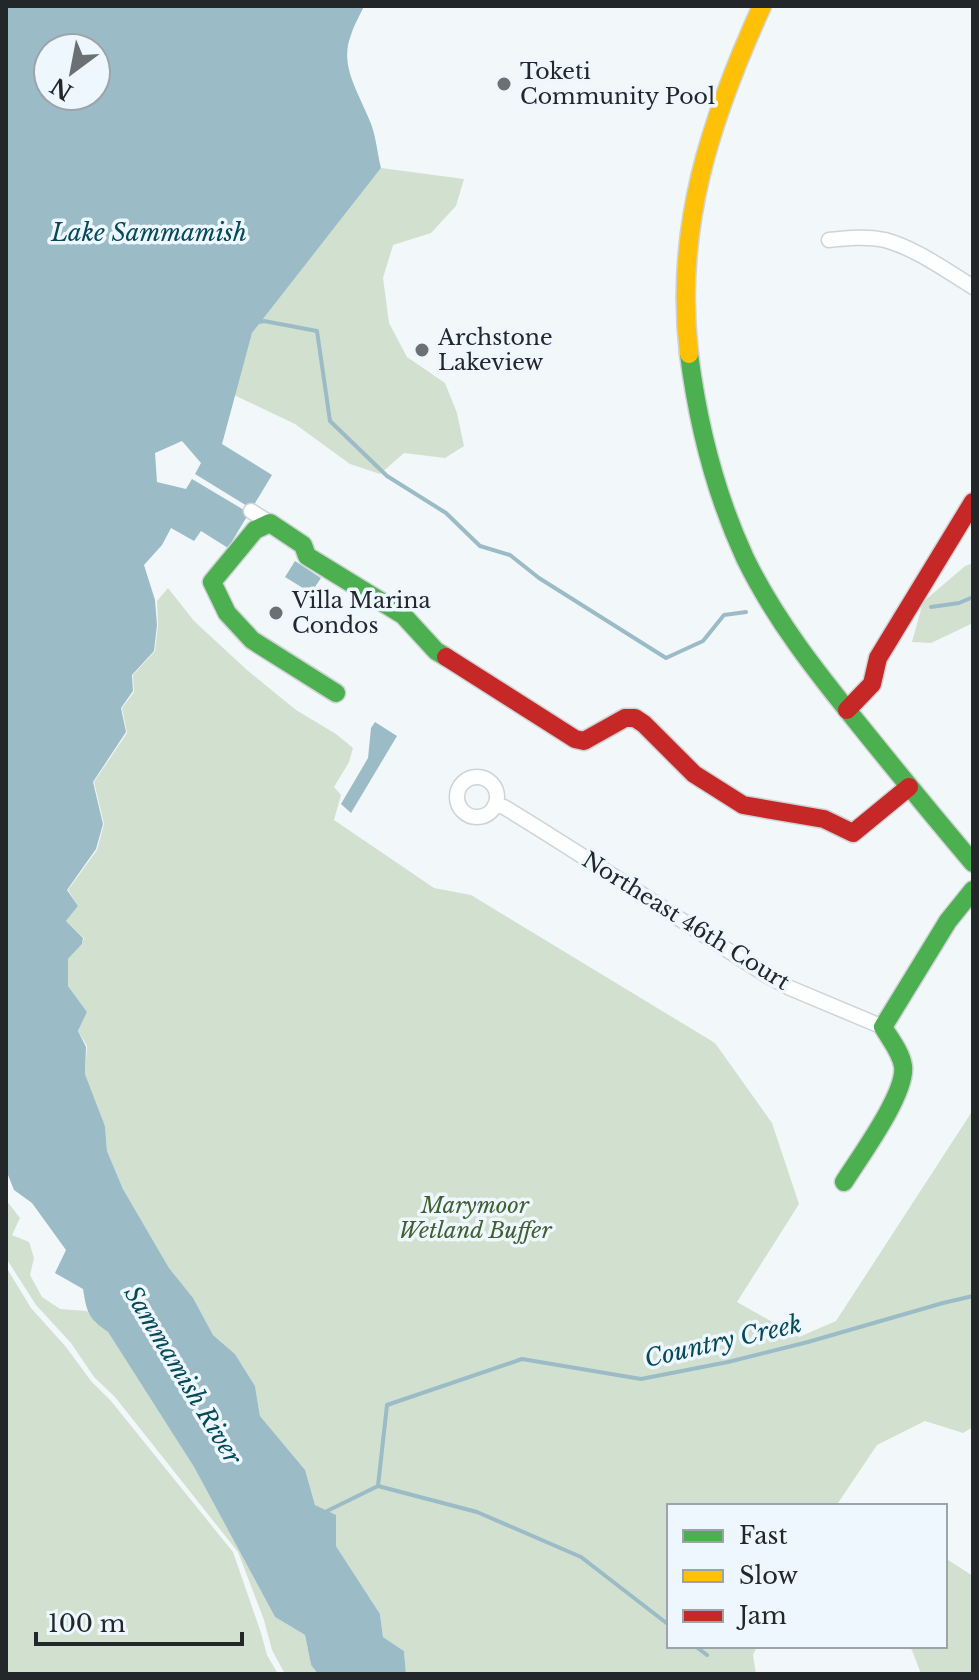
<svg xmlns="http://www.w3.org/2000/svg" width="979" height="1680" font-family="'Libre Baskerville',serif">
	<rect width="100%" height="100%" fill="#f2f7fa"/>
	<!-- forest -->
	<path fill="#d2e0d0" d="M381 168 464 179 456 206 431 233 393 245 383 278 389 323 407 357 445 383 457 413 464 446 445 458 404 453 380 474 350 464 295 424 234 395 252 333Z
		M973 563V623L931 643 912 642 923 602 965 566Z
		M168 588 194 621 247 670 296 710 336 734 353 748 349 762 334 787 341 795 334 820 434 888 471 895 715 1043 772 1123 799 1204 737 1302 799 1337 836 1321 973 1110V1427L963 1433 925 1421 877 1445 836 1506H669V1646H757L753 1655 756 1674H406L404 1651 383 1637 380 1614 336 1546V1516L315 1505 304 1470 260 1416 255 1386 235 1354 213 1335 192 1298 169 1268 123 1189 107 1151 105 1126 85 1074 87 1046 78 1031 87 1012 68 986V959L82 944 84 938 66 921 78 906 68 890 97 850 104 824 94 782 127 733 122 708 134 692 133 675 155 651 158 625 157 601Z
		M6 1200 20 1218 12 1235 29 1242 34 1258 30 1275 42 1297 60 1309 87 1311 96 1323 108 1332 194 1467 275 1617 305 1635 311 1665 318 1674H285L272 1650 264 1620 238 1552 115 1397 94 1377 71 1343 36 1305 6 1258Z
		M6 1267 31 1308 66 1347 91 1381 111 1401 233 1552 261 1633 267 1655 278 1674H6Z
		M945 1558 973 1576V1674H921L912 1650 906 1646H945Z"/>
	<!-- water -->
	<path fill="#9bbcc6" fill-rule="evenodd" d="M6 6H364C360 15 354 25 351 35 339 65 358 91 369 119 376 134 377 152 381 168L252 333 222 444 272 475 228 548 201 531 194 541 171 528 162 545 144 565 155 600 157 625 154 651 132 675 133 691 121 708 126 732 93 782 103 824 96 849 67 890 78 906 66 921 83 938 82 944 68 959V986L87 1012 78 1031 86 1047 85 1074 105 1126 107 1151 123 1189 169 1268 193 1298 213 1335 235 1354 255 1386 260 1416 305 1470 315 1505 336 1515V1546L380 1614 383 1637 404 1651 406 1674H318L311 1665 305 1635 275 1617 194 1467 108 1332C88 1318 87 1313 83 1289L55 1273 66 1250 32 1203 14 1190 6 1170ZM48 48H96V96H48Z
		M295 561 321 578 311 593 285 577Z
		M375 722 397 736 351 813 341 804 368 758 371 728Z"/>
	<!-- pier -->
	<path fill="#f2f7fa" d="M182 441 201 463 195 474 252 509 249 513 192 479 186 489 157 482 155 453Z"/>
	<g fill="none" stroke-linecap="round" stroke-linejoin="round">
		<!-- stream -->
		<path stroke="#9bbcc6" stroke-width="4" d="M259 322 264 321 317 331 330 421 387 476 446 513 480 546 510 555 539 578 666 658 703 641 724 615 746 612
			M931 607 959 603 973 597
			M378 1486 477 1512 581 1557 669 1625
			M325 1512 378 1486 387 1405 522 1359 641 1379 728 1362 808 1342 943 1303 973 1296
			M695 1646 707 1655"/>
		<defs>
			<path id="street" d="M829 240C847 238 866 236 885 240 915 248 947 271 973 287
				M251 511 270 523
				M457 797a20 20 0 1 1 40 0a20 20 0 1 1-40 0Z
				M495 805 504 807C593 861 680 920 768 976L790 988 883 1027"/>
			<path id="fast" d="M689 354C698 425 715 493 745 558 775 620 818 674 861 727 898 773 935 818 973 863
				M336 693 252 640 227 613 212 582 255 530 270 523 303 545 307 556 403 615 436 651 446 657
				M844 1182C859 1158 907 1093 903 1066 901 1052 890 1039 883 1027L948 921 973 890"/>
			<path id="slow" d="M689 354C674 228 711 118 762 6"/>
			<path id="jam" d="M446 657 575 739 584 741 625 718H635L644 724 694 774 743 805 824 819 853 833 909 787
				M847 710 872 684 878 658 973 502"/>
		</defs>
		<!-- street casing -->
		<use href="#street" stroke="#cfd3d5" stroke-width="17"/>
		<!-- fast casing -->
		<use href="#fast" stroke="#cfd3d5" stroke-width="21"/>
		<!-- slow casing -->
		<use href="#slow" stroke="#cfd3d5" stroke-width="21"/>
		<!-- jam casing -->
		<use href="#jam" stroke="#cfd3d5" stroke-width="21"/>
		<!-- street -->
		<use href="#street" stroke="#fdfefe" stroke-width="14"/>
		<!-- fast -->
		<use href="#fast" stroke="#4caf50" stroke-width="18"/>
		<!-- slow -->
		<use href="#slow" stroke="#ffc107" stroke-width="18"/>
		<!-- jam -->
		<use href="#jam" stroke="#c62828" stroke-width="18"/>
	</g>
	<!-- markers -->
	<g fill="#6b7073" stroke="#eff7fe" stroke-width="3">
		<circle cx="504" cy="84" r="8"/>
		<circle cx="422" cy="350" r="8"/>
		<circle cx="276" cy="613" r="8"/>
	</g>
	<g text-anchor="middle" dominant-baseline="central" stroke-width="7" stroke-linejoin="round" paint-order="stroke">
		<!-- poi labels -->
		<g font-size="22" fill="#23272a" stroke="#eff7fe" text-anchor="start">
			<text x="520" y="71">Toketi<tspan x="520" dy="25">Community Pool</tspan></text>
			<text x="438" y="337">Archstone<tspan x="438" dy="25">Lakeview</tspan></text>
			<text x="292" y="600">Villa Marina<tspan x="292" dy="25">Condos</tspan></text>
		</g>
		<!-- street labels -->
		<g font-size="22" fill="#23272a" stroke="#eff7fe">
			<text transform="translate(686 921) rotate(32)">Northeast 46th Court</text>
		</g>
		<!-- park labels -->
		<g font-size="22" font-style="italic" fill="#406031" stroke="#eff7fe">
			<text x="475" y="1205">Marymoor<tspan x="475" dy="25">Wetland Buffer</tspan></text>
		</g>
		<!-- water labels -->
		<g font-size="24" font-style="italic" fill="#064a58" stroke="#eff7fe">
			<text x="149" y="232">Lake Sammamish</text>
			<text transform="translate(723 1341) rotate(-13)">Country Creek</text>
			<text transform="translate(183 1375) rotate(59)">Sammamish River</text>
		</g>
	</g>
	<!-- border -->
	<rect width="979" height="1680" fill="none" stroke="#23272a" stroke-width="16"/>
	<!-- legend -->
	<rect x="667" y="1504" width="280" height="144" fill="#eff7fe" stroke="#9da4a9" stroke-width="2"/>
	<rect x="683" y="1530" width="40" height="12" fill="#4caf50" stroke="#9da4a9" stroke-width="2"/>
	<text x="739" y="1544" font-size="24" fill="#23272a">Fast</text>
	<rect x="683" y="1570" width="40" height="12" fill="#ffc107" stroke="#9da4a9" stroke-width="2"/>
	<text x="739" y="1584" font-size="24" fill="#23272a">Slow</text>
	<rect x="683" y="1610" width="40" height="12" fill="#c62828" stroke="#9da4a9" stroke-width="2"/>
	<text x="739" y="1624" font-size="24" fill="#23272a">Jam</text>
	<!-- north arrow -->
	<g transform="translate(72 72) rotate(212)"><circle r="38" fill="#eff7fe" stroke="#9da4a9" stroke-width="2"/>
	<path d="M0-6L14 30L0 20L-14 30Z" fill="#6b7073"/>
	<text y="-12" font-size="22" font-weight="bold" text-anchor="middle" fill="#23272a">N</text>
	</g>
	<!-- scale -->
	<path d="M36 1632v12h206v-12" fill="none" stroke="#23272a" stroke-width="4"/>
	<text x="48" y="1632" font-size="24" fill="#23272a" stroke="#eff7fe" stroke-width="6" paint-order="stroke">100 m</text>
</svg>
